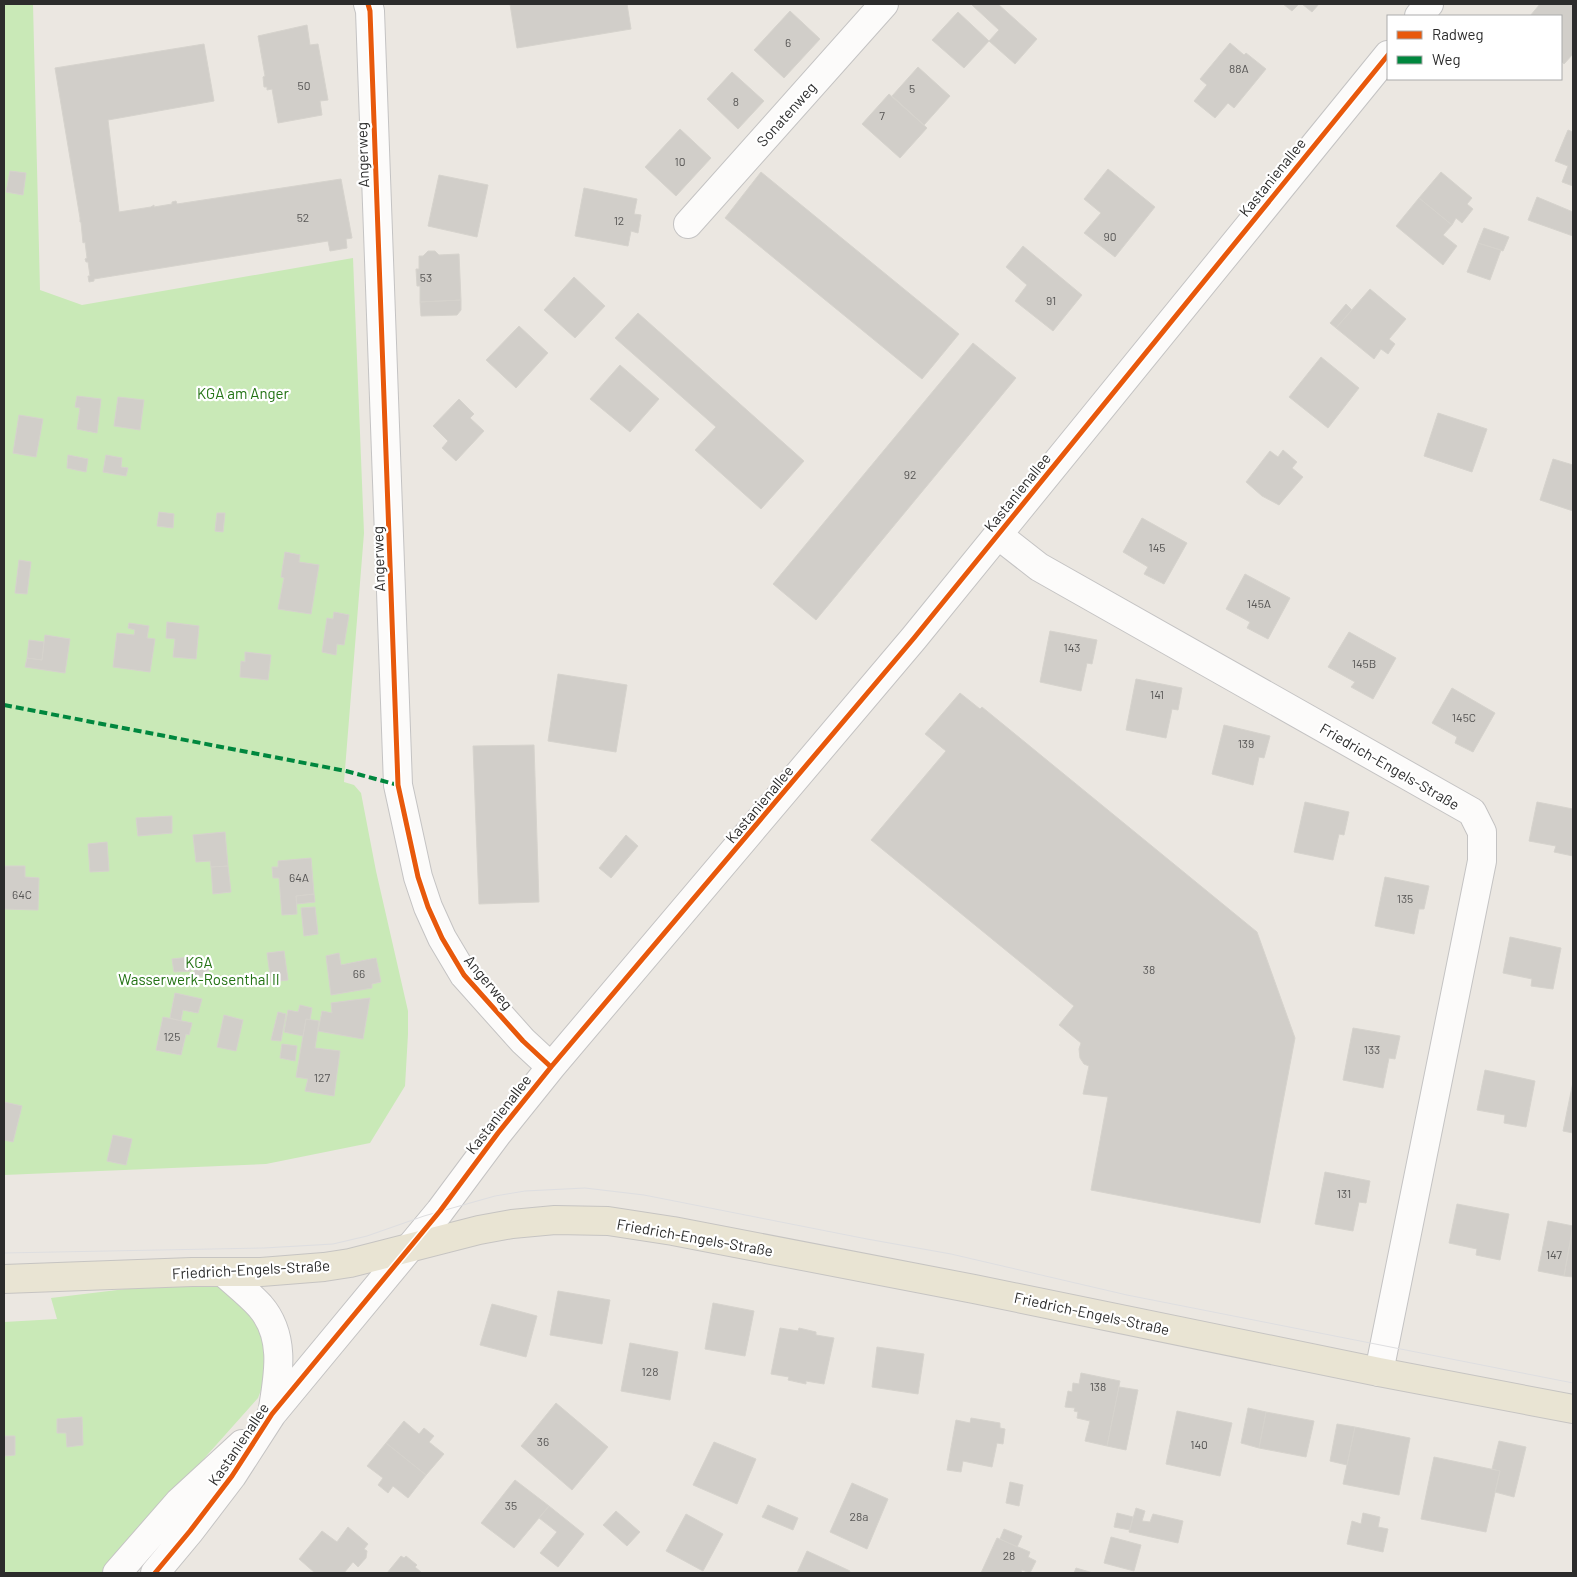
<svg xmlns="http://www.w3.org/2000/svg" width="1577" height="1577" font-family="Barlow,sans-serif">
	<rect width="100%" height="100%" fill="#ebe7e1"/>
	<!-- green -->
	<path fill="#c9e9b7" d="M4 4H33L40 290 82 305 353 258 364 533 344 782 354 785 361 793 376 871 408 1011V1034L405 1086 370 1143 266 1164 4 1175Z
		M192 1281 213 1284 239 1294 268 1342 269 1369 258 1398 102 1573H4V1322L57 1319 51 1298Z"/>
	<!-- building -->
	<path fill="#d1cec9" stroke="#d6d3cd" d="M510 4H627L631 29 517 48Z
		M973 4H998L1037 39 1015 64 989 41 999 30 972 5Z
		M1283 4H1299L1292 11Z
		M1302 4H1319L1312 12Z
		M1540 4H1573V54L1564 64 1561 61V16H1530Z
		M790 11 820 39 784 78 754 50Z
		M958 12 989 41 964 68 932 40Z
		M307 25 310 45 318 44 328 100 320 101 322 115 278 123 272 89 267 90V87H264L263 77 265 76 258 36Z
		M1230 43 1244 55 1246 53 1266 69 1234 108 1228 103 1215 118 1194 101 1207 85 1200 79Z
		M204 44 214 101 108 120 119 212 151 207 154 205V207L172 204V202L176 201 177 204 341 179 352 238 346 239 347 248 330 251 328 241 94 279V281L89 282 88 276H90L88 262H86L85 259 87 258 85 242 83 243 81 222H80V218L55 68Z
		M918 67 950 96 924 125 892 96Z
		M732 72 764 101 738 129 707 99Z
		M889 94 927 128 900 158 862 124Z
		M680 129 711 158 676 196 645 167Z
		M1568 130 1573 132V186L1562 182 1568 166 1555 161Z
		M1108 169 1155 207 1115 257 1084 233 1101 213 1084 199Z
		M10 171 26 173 23 195 6 192Z
		M761 172 959 334 922 379 725 218Z
		M1441 172 1472 198 1467 204 1473 209 1462 223 1456 218 1452 225 1419 198Z
		M439 175 488 185 477 237 428 226Z
		M584 188 637 199 634 214 641 215 638 233 631 231 628 246 575 236Z
		M1537 197 1573 212V236L1528 220Z
		M1419 198 1452 225 1443 235 1457 246 1443 265 1396 226Z
		M1484 228 1509 237 1503 251 1478 243Z
		M1478 243 1501 250 1490 280 1467 272Z
		M1023 246 1082 295 1053 331 1015 301 1027 285 1006 267Z
		M428 251H435L439 255 459 254 461 300 420 302V286H417L416 269H419V256H423Z
		M574 277 605 306 575 338 544 310Z
		M1370 289 1406 319 1389 339 1395 344 1388 354 1381 349 1374 359 1336 328Z
		M461 300V310L457 315 421 316 420 302Z
		M1346 304 1352 310 1336 328 1330 323Z
		M638 313 804 461 761 509 695 450 716 427 615 338Z
		M519 326 548 353 516 388 486 360Z
		M973 343 1016 378 816 620 773 584Z
		M1321 357 1359 388 1328 428 1289 397Z
		M620 365 659 399 630 432 590 399Z
		M77 396 101 399 97 433 77 429 80 408 75 407Z
		M118 397 144 400 140 430 114 426Z
		M459 399 474 414 470 418 484 431 456 461 442 448 448 441 433 426Z
		M1438 413 1487 429 1472 472 1424 456Z
		M19 415 43 419 36 457 13 453Z
		M1283 450 1297 462 1292 468 1303 477 1279 505 1262 496 1246 482 1270 451 1278 457Z
		M68 455 88 459 86 472 67 468Z
		M106 455 122 458 121 467 128 468 126 476 103 472Z
		M1553 459 1573 465V511L1540 500Z
		M159 512 174 514 173 528 157 526Z
		M217 513H225L223 532 215 531Z
		M1142 518 1187 543 1164 584 1144 574 1148 567 1123 552Z
		M285 552 300 555 299 562 319 565 311 614 278 609 284 578 281 577Z
		M19 560 31 562 27 594 15 593Z
		M1245 574 1290 598 1268 639 1247 628 1250 622 1226 609Z
		M334 612 349 615 344 645 337 644 336 655 322 652 327 618 333 619Z
		M167 622 199 626 196 659 173 657 175 639 166 638Z
		M129 623 149 626 147 638 155 639 150 672 113 667 117 633 134 635 135 630 128 628Z
		M1050 631 1097 640 1092 664 1087 663 1081 691 1040 682Z
		M1349 632 1396 658 1373 699 1351 687 1355 682 1328 667Z
		M45 635 70 639 65 673 25 667 27 658 42 660Z
		M29 640 44 642 42 660 27 658Z
		M245 652 271 655 268 680 240 677 241 661 245 662Z
		M558 674 627 685 616 752 548 741Z
		M1136 679 1182 688 1178 710 1172 709 1166 738 1126 730Z
		M1452 688 1495 713 1473 752 1455 743 1457 737 1432 723Z
		M960 693 980 709 982 707 1257 932 1295 1038 1260 1223 1091 1190 1108 1097 1083 1094 1089 1066 1084 1064 1080 1058 1079 1049 1081 1043 1059 1025 1074 1006 871 840 946 751 925 734Z
		M1224 725 1270 736 1264 758 1259 757 1253 785 1212 774Z
		M534 745 539 902 479 904 473 746Z
		M1305 802 1349 812 1344 835 1339 834 1333 860 1294 852Z
		M1537 802 1573 809V856L1554 852 1556 846 1529 841Z
		M172 816V833L138 836 136 818Z
		M225 832 228 866 211 867 210 861 196 862 193 835Z
		M626 835 638 846 611 878 599 868Z
		M107 842 109 871 90 872 88 844Z
		M311 858 314 894 296 896 297 914 282 915 279 878H273L272 867H278V861Z
		M4 866H25V877L39 878 38 910 4 909Z
		M228 866 231 892 213 894 211 867Z
		M1385 877 1429 886 1424 909H1419L1414 934 1375 926Z
		M314 894 315 902 297 904 296 896Z
		M315 907 318 934 304 936 301 908Z
		M1510 937 1561 948 1553 989 1531 986 1532 979 1503 973Z
		M284 951 288 980 271 982 267 953Z
		M339 953 341 965 376 958 381 982 372 984V988L331 995 326 956Z
		M190 957 191 971 174 972 172 959Z
		M208 967 209 976 194 977V968Z
		M175 993 202 999 198 1013 183 1010 181 1021 170 1018Z
		M370 998 363 1039 318 1031 322 1011 332 1013 331 1003Z
		M300 1005 312 1008 310 1020 306 1019 303 1036 284 1032 288 1010 298 1012Z
		M278 1012 286 1014 281 1041 271 1040Z
		M224 1015 243 1020 236 1051 217 1047Z
		M163 1017 192 1023 189 1035 186 1034 181 1055 156 1050Z
		M306 1019 319 1021 315 1048 340 1051 334 1096 305 1091 308 1079 296 1077Z
		M1353 1028 1400 1036 1395 1059 1389 1058 1383 1088 1343 1080Z
		M282 1044 297 1046 295 1061 280 1058Z
		M1485 1070 1535 1081 1526 1127 1504 1123 1505 1115 1477 1110Z
		M1573 1082V1133L1563 1131Z
		M4 1102 22 1106 13 1142 4 1140Z
		M113 1135 132 1139 126 1165 107 1161Z
		M1325 1172 1370 1181 1366 1203 1359 1202 1353 1231 1315 1224Z
		M1457 1204 1509 1214 1500 1260 1476 1255 1477 1249 1449 1243Z
		M1548 1221 1573 1226 1564 1276 1538 1271Z
		M1573 1226V1277L1564 1276Z
		M558 1291 610 1300 602 1344 550 1335Z
		M713 1303 754 1311 745 1356 705 1349Z
		M492 1304 537 1316 526 1357 480 1345Z
		M780 1328 798 1331 799 1328 816 1332V1335L834 1338 824 1384 806 1381V1384L788 1380 789 1377 771 1374Z
		M630 1343 678 1352 670 1400 621 1391Z
		M877 1347 924 1354 918 1394 872 1387Z
		M1081 1373 1120 1381 1107 1446 1085 1441 1090 1421 1077 1418 1078 1412 1074 1411 1075 1408 1065 1407 1068 1391 1072 1392 1073 1383 1079 1384Z
		M1119 1387 1138 1390 1126 1450 1107 1446Z
		M556 1403 608 1447 572 1490 521 1446Z
		M1248 1408 1266 1412 1259 1448 1241 1443Z
		M1177 1411 1232 1423 1220 1476 1166 1464Z
		M1266 1412 1314 1421 1306 1457 1259 1448Z
		M82 1417 83 1445 67 1447 66 1433H57V1419Z
		M971 1418 1000 1423V1428L1005 1429 1003 1444 997 1443 992 1467 963 1461 961 1472 947 1470 956 1420 970 1423Z
		M404 1421 419 1434 424 1428 434 1436 429 1442 444 1454 426 1475 386 1443Z
		M1337 1424 1355 1427 1347 1465 1330 1461Z
		M1355 1427 1410 1438 1399 1495 1343 1484Z
		M4 1436H15V1455L4 1456Z
		M1499 1441 1526 1447 1514 1497 1495 1492 1500 1471 1492 1469Z
		M714 1442 756 1459 737 1504 693 1485Z
		M386 1443 426 1475 408 1498 393 1486 388 1493 378 1485 383 1478 367 1466Z
		M1434 1457 1500 1471 1486 1532 1421 1519Z
		M515 1480 549 1506 514 1548 481 1523Z
		M1010 1482 1023 1485 1019 1506 1006 1503Z
		M852 1483 888 1499 867 1549 830 1532Z
		M768 1505 798 1518 793 1530 762 1517Z
		M549 1506 584 1534 558 1567 540 1553 557 1532 539 1518Z
		M1136 1508 1145 1511 1142 1521 1150 1522 1153 1514 1183 1521 1178 1543 1129 1532Z
		M616 1511 640 1532 627 1546 603 1525Z
		M1117 1513 1133 1517 1130 1530 1114 1527Z
		M1363 1513 1380 1517 1378 1527 1388 1529 1383 1552 1347 1544 1352 1521 1361 1524Z
		M686 1514 723 1534 703 1571 666 1551Z
		M348 1527 368 1544 364 1549 367 1551 366 1558 358 1567 353 1562 344 1573H315L299 1559 322 1531 337 1542Z
		M1004 1529 1022 1536 1017 1547 1000 1539Z
		M1111 1537 1141 1545 1134 1571 1104 1563Z
		M997 1538 1030 1552 1028 1557 1036 1561 1030 1573 1022 1570 1021 1573H981Z
		M807 1551 850 1571 849 1573H797Z
		M401 1556 404 1558 406 1556 417 1565 415 1567 422 1573H387Z
		M1076 1568 1093 1573H1074Z"/>
	<g fill="none" stroke-linecap="round" stroke-linejoin="round">
		<defs>
			<path id="minor" d="M368 4 370 11 398 785 418 877 428 907 442 938 464 975 523 1041 551 1067
				M1419 16 1429 4
				M688 224 884 4
				M998 535 1039 567 1472 812 1482 832V861L1379 1372
				M223 1272C235 1283 249 1294 260 1306 287 1337 278 1377 272 1414
				M117 1573 179 1502 242 1444
				M155 1573 190 1531 232 1476 272 1414 440 1211 498 1133 551 1067 914 638 1388 55"/>
			<path id="major" d="M4 1279 192 1272H261L324 1267 350 1263 479 1230 512 1224 555 1220 608 1221 673 1231 974 1289 1379 1372 1573 1409"/>
		</defs>
		<!-- minor casing -->
		<use href="#minor" stroke="#c4c3c3" stroke-width="30"/>
		<!-- major casing -->
		<use href="#major" stroke="#c6c4c2" stroke-width="30"/>
		<!-- minor -->
		<use href="#minor" stroke="#fcfbfa" stroke-width="28"/>
		<!-- major -->
		<use href="#major" stroke="#e9e4d3" stroke-width="28"/>
		<!-- tram -->
		<path stroke="#dedee0" stroke-width="1" d="M4 1253 264 1248 333 1244 367 1236 424 1216 495 1196 525 1191 585 1188 644 1195 867 1239 951 1254 1127 1295 1573 1383"/>
		<!-- quiet -->
		<path stroke="#00873e" stroke-width="4" stroke-dasharray="8 4" stroke-linecap="butt" d="M4 705 346 771 398 785"/>
		<defs>
			<path id="cycleway" d="M368 4 370 11 398 785 418 877 428 907 442 938 464 975 523 1041 551 1067
				M155 1573 190 1531 232 1476 272 1414 440 1211 498 1133 551 1067 914 638 1388 55"/>
		</defs>
		<!-- cycleway casing -->
		<use href="#cycleway" stroke="#fff" stroke-width="8"/>
		<!-- cycleway -->
		<use href="#cycleway" stroke="#e8590c" stroke-width="5"/>
	</g>
	<g text-anchor="middle" dominant-baseline="central" stroke-width="4.5" stroke-linejoin="round" paint-order="stroke">
		<!-- number labels -->
		<g font-size="12" fill="#575655">
			<text x="788" y="42">6</text>
			<text x="1239" y="68">88A</text>
			<text x="304" y="85">50</text>
			<text x="912" y="88">5</text>
			<text x="736" y="101">8</text>
			<text x="882" y="115">7</text>
			<text x="680" y="161">10</text>
			<text x="303" y="217">52</text>
			<text x="619" y="220">12</text>
			<text x="1110" y="236">90</text>
			<text x="426" y="277">53</text>
			<text x="1051" y="300">91</text>
			<text x="910" y="474">92</text>
			<text x="1157" y="547">145</text>
			<text x="1259" y="603">145A</text>
			<text x="1072" y="647">143</text>
			<text x="1364" y="663">145B</text>
			<text x="1157" y="694">141</text>
			<text x="1464" y="717">145C</text>
			<text x="1246" y="743">139</text>
			<text x="299" y="877">64A</text>
			<text x="22" y="894">64C</text>
			<text x="1405" y="898">135</text>
			<text x="1149" y="969">38</text>
			<text x="359" y="973">66</text>
			<text x="172" y="1036">125</text>
			<text x="1372" y="1049">133</text>
			<text x="322" y="1077">127</text>
			<text x="1344" y="1193">131</text>
			<text x="1554" y="1254">147</text>
			<text x="650" y="1371">128</text>
			<text x="1098" y="1386">138</text>
			<text x="543" y="1441">36</text>
			<text x="1199" y="1444">140</text>
			<text x="511" y="1505">35</text>
			<text x="859" y="1516">28a</text>
			<text x="1009" y="1555">28</text>
		</g>
		<!-- street labels -->
		<g font-size="15" fill="#2c2c2c" stroke="#fff">
			<text transform="translate(786 114) rotate(-48)">Sonatenweg</text>
			<text transform="translate(362 155) rotate(-92)">Angerweg</text>
			<text transform="translate(1272 177) rotate(-51)">Kastanienallee</text>
			<text transform="translate(1017 492) rotate(-51)">Kastanienallee</text>
			<text transform="translate(378 559) rotate(-92)">Angerweg</text>
			<text transform="translate(1390 766) rotate(30)">Friedrich-Engels-Straße</text>
			<text transform="translate(759 804) rotate(-50)">Kastanienallee</text>
			<text transform="translate(489 982) rotate(50)">Angerweg</text>
			<text transform="translate(498 1114) rotate(-52)">Kastanienallee</text>
			<text transform="translate(695 1237) rotate(10)">Friedrich-Engels-Straße</text>
			<text transform="translate(251 1269) rotate(-3)">Friedrich-Engels-Straße</text>
			<text transform="translate(1092 1313) rotate(12)">Friedrich-Engels-Straße</text>
			<text transform="translate(238 1444) rotate(-56)">Kastanienallee</text>
		</g>
		<!-- park labels -->
		<g font-size="15" fill="#227213" stroke="#fff">
			<text x="243" y="393">KGA am Anger</text>
			<text x="199" y="962">KGA<tspan x="199" dy="17">Wasserwerk-Rosenthal II</tspan></text>
		</g>
	</g>
	<!-- border -->
	<rect width="1577" height="1577" fill="none" stroke="#2c2c2c" stroke-width="10"/>
	<!-- legend -->
	<rect x="1387" y="15" width="175" height="65" fill="#ffffff" stroke="#ababab"/>
	<rect x="1397" y="31" width="25" height="8" fill="#e8590c" stroke="#ababab"/>
	<text x="1432" y="40" font-size="15" fill="#2c2c2c">Radweg</text>
	<rect x="1397" y="56" width="25" height="8" fill="#00873e" stroke="#ababab"/>
	<text x="1432" y="65" font-size="15" fill="#2c2c2c">Weg</text>
</svg>
